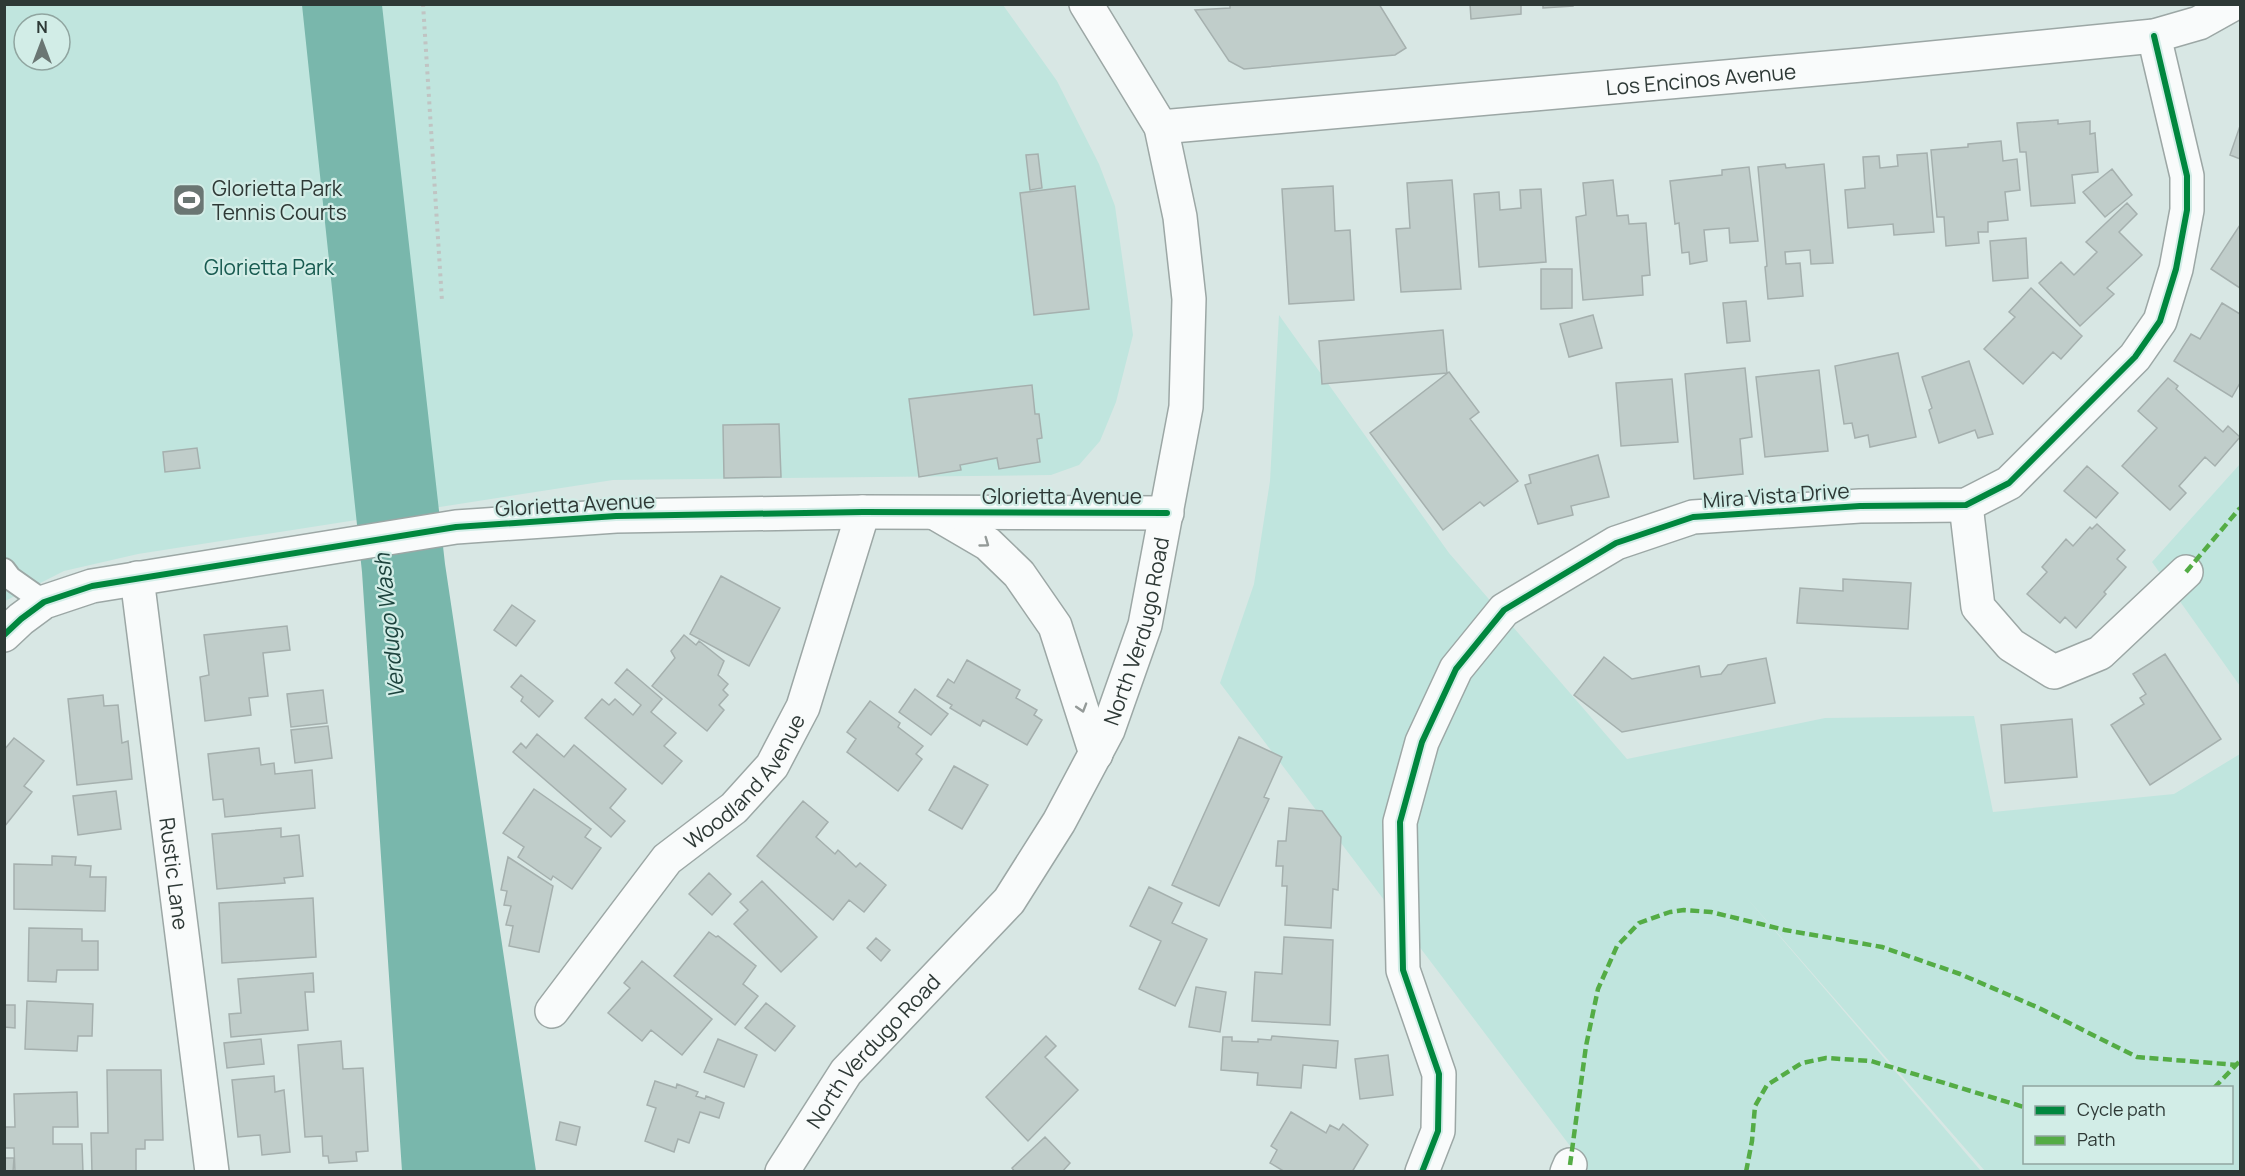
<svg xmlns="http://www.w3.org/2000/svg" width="2245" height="1176" font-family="Manrope,sans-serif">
	<rect width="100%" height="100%" fill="#d8e7e4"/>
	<!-- green -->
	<path fill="#c0e5de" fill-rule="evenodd" d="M5 5H1003L1057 81 1099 164 1115 206 1133 335 1116 402 1100 441 1079 465 1051 475 613 480 138 554 64 571 5 601ZM24 24H60V60H24Z
		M1279 315 1449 553 1627 759 1825 718 1974 716 1993 812 2174 794 2240 754V1171H1985L1745 896 1981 1171H1589L1220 683 1254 584 1270 481ZM2024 1088H2232V1162H2024Z
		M2240 464V686L2152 562Z"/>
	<!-- water -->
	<path fill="#79b7ac" d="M302 5H382L445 564 536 1171H402L362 572Z"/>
	<!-- building -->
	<path fill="#c0cdca" stroke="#a5b0ae" stroke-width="1.5" d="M1230 4H1379L1406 48 1395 55 1244 69 1229 61 1195 10 1230 8Z
		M1470 4H1521V14L1471 19Z
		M1543 4H1573V6L1543 8Z
		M2058 120V124L2090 121V134L2095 133 2098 172 2072 175 2075 203 2031 206 2026 152H2020L2017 123Z
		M2240 126V159L2230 155Z
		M2001 141 2003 161 2017 159 2020 190 2005 192 2008 220 1988 222V232H1978L1979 243 1946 246 1944 217H1937L1931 150 1968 147V144Z
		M1927 153 1934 232 1894 235 1893 224 1848 228 1845 190 1865 188 1863 157 1879 156 1880 168 1898 166 1897 155Z
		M1038 154 1042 188 1030 190 1026 155Z
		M1785 164 1786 168 1824 164 1833 263 1811 264 1810 250 1785 252 1786 264 1800 263 1803 296 1768 299 1765 267 1767 266 1758 167Z
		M1749 167 1758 241 1730 243 1729 228 1704 230 1707 261 1690 264 1689 252 1682 253 1679 223 1675 224 1670 181 1722 175V170Z
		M2112 169 2132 195 2105 217 2083 192Z
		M1452 180 1461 289 1401 292 1396 229 1410 228 1407 183Z
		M1613 180 1617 216 1628 215 1629 224 1646 223 1650 275 1642 276 1643 295 1583 300 1576 217 1586 215 1583 183Z
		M1075 186 1089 309 1034 315 1020 193Z
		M1333 186 1335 231 1350 230 1354 300 1289 304 1282 189Z
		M1541 189 1546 262 1479 267 1474 194 1499 192 1500 210 1521 208 1520 190Z
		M2127 203 2137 214 2119 232 2142 255 2107 288 2114 294 2080 326 2039 283 2061 262 2074 275 2097 252 2086 242Z
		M2240 225V288L2211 269Z
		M2026 238 2028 278 1993 281 1990 241Z
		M1541 269H1572V308L1541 309Z
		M2031 288 2082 336 2061 359 2053 352 2023 384 1984 349 2015 317 2009 312Z
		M1746 301 1750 341 1727 343 1723 303Z
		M2222 303 2240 314V383L2232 397 2174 361 2191 334 2200 339Z
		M1593 315 1602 348 1569 357 1560 324Z
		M1443 330 1447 373 1322 384 1319 341Z
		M1898 353 1916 437 1870 447 1868 435 1855 438 1852 423 1844 424 1835 366Z
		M1969 361 1993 434 1978 438 1975 430 1939 443 1929 410 1932 408 1922 377Z
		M1745 368 1752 437 1740 439 1743 474 1694 479 1685 374Z
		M1819 370 1828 451 1765 457 1756 377Z
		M1449 372 1479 412 1470 419 1518 481 1484 506 1480 502 1443 530 1370 433Z
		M2168 378 2178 386 2176 389 2223 432 2228 426 2240 437 2215 466 2205 457 2179 486 2186 493 2170 510 2122 466 2157 428 2138 411Z
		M1672 379 1678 442 1621 446 1616 383Z
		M1032 385 1035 414H1039L1042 438 1037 439 1040 462 999 469 997 458 960 465 961 470 919 477 909 399Z
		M779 424 781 477 724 478 723 425Z
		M197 448 200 468 165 472 163 452Z
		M1598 455 1609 497 1571 506 1573 515 1538 524 1525 485 1531 483 1529 475Z
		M2087 466 2118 493 2096 518 2064 491Z
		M2097 524 2125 550 2117 559 2126 567 2104 592 2106 594 2076 628 2065 617 2060 623 2027 594 2047 572 2042 567 2066 539 2073 546 2090 527 2092 529Z
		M721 576 780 608 749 666 690 634Z
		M1843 579 1911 583 1908 629 1797 623 1800 588 1843 591Z
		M512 605 535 621 516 646 494 630Z
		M287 626 290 650 263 653 268 696 249 698 251 715 205 721 200 677 209 675 204 635Z
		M684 635 696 645 699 641 724 661 718 675 728 684 723 690 728 695 719 705 724 710 707 731 652 686 675 658 671 651Z
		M2165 654 2221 739 2150 785 2111 725 2144 704 2140 698 2146 694 2133 674Z
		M1604 657 1632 679 1699 666 1701 677 1721 674 1728 665 1766 658 1775 703 1622 732 1574 695Z
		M967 660 1020 690 1016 698 1037 710 1034 715 1042 720 1027 745 983 720 980 726 950 708 952 705 937 696 948 679 954 683Z
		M627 669 662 699 651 712 676 733 664 746 682 761 662 784 585 718 602 699 609 705 615 699 633 715 641 705 615 683Z
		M521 675 553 701 539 717 521 701 523 697 511 687Z
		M915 689 948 714 931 735 899 712Z
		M323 690 327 723 291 727 287 694Z
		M103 695 104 706 118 705 122 743 128 741 132 779 77 785 68 699Z
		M870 701 900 723 898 727 923 746 916 754 922 759 898 791 847 752 856 739 847 732Z
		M2072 719 2077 777 2005 783 2001 725Z
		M328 726 332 758 295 763 291 730Z
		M537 734 564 757 574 745 626 789 610 808 625 821 611 837 513 752 521 743 526 748Z
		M1239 737 1282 757 1264 797 1269 799 1219 906 1172 885Z
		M14 738 44 761 24 786 32 792 4 827V750Z
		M259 748 261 765 274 763 275 774 312 770 315 808 225 817 223 799 213 800 208 754Z
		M954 766 988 785 962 829 929 810Z
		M534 789 591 829 585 837 601 848 572 889 553 876 551 880 518 857 524 847 503 833Z
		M116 791 121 829 78 835 73 796Z
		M803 801 828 822 816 837 835 854 838 850 856 867 860 863 886 885 864 912 849 900 833 920 757 856Z
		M1289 808 1322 811 1341 837 1338 890 1333 889 1331 928 1285 925 1287 886H1282L1283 866H1276L1278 841H1286Z
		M281 828V837L299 835 303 876 284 878 285 883 217 889 212 834Z
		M52 856 76 857 75 865 91 866 90 877H106L105 911 14 909V864L52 865Z
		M508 857 553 886 539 952 509 946 513 926 506 925 511 906 504 905 507 891 501 890Z
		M709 873 731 894 712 915 689 894Z
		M762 881 817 937 781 972 734 924 748 910 740 902Z
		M1149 887 1182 903 1172 923 1207 939 1175 1006 1139 989 1161 941 1130 926Z
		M313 898 316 957 222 963 219 903Z
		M29 928 82 929V941H98V970H57L56 982 28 981Z
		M709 932 716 937 718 936 756 966 743 984 758 996 735 1025 674 976Z
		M1284 937 1333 940 1330 1025 1252 1021 1255 972 1282 974Z
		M876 938 890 950 881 961 867 948Z
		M642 961 712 1019 682 1055 651 1030 642 1041 608 1013 630 988 624 983Z
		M313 973 314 992H305L308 1030 231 1037 229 1014 241 1013 238 979Z
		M1196 987 1226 992 1220 1032 1189 1027Z
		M27 1001 93 1004 92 1036H78L77 1051 25 1049Z
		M766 1003 795 1026 775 1051 745 1028Z
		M4 1005H15V1028L4 1027Z
		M1046 1036 1056 1046 1045 1057 1078 1090 1028 1141 986 1097Z
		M1272 1036 1338 1041 1336 1068 1303 1065 1301 1088 1257 1085 1258 1073 1221 1070 1223 1037H1232V1041L1258 1042V1039L1271 1040Z
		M261 1039 264 1064 227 1068 224 1043Z
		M718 1039 757 1055 744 1087 704 1072Z
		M341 1041 343 1069 363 1068 368 1151 356 1152 357 1161 329 1163 328 1156H323L322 1136 305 1137 298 1045Z
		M1388 1055 1393 1095 1360 1099 1355 1059Z
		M107 1070H161L163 1140H145V1149H136V1172H92L91 1133H108Z
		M274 1076 275 1092 284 1090 290 1152 262 1155 260 1135 238 1137 232 1080Z
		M655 1081 676 1088 677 1084 698 1092 696 1096 705 1099 706 1096 724 1103 719 1118 700 1112 689 1143 678 1139 674 1152 645 1141 656 1108 647 1105Z
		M77 1092 78 1127H53V1144H82L83 1172H15L14 1148H4V1127H15L14 1094Z
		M1291 1112 1326 1133 1330 1125 1339 1130 1343 1124 1368 1145 1352 1172H1285L1270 1163 1277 1150 1271 1146Z
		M560 1122 580 1127 576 1145 556 1140Z
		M1045 1137 1070 1163 1062 1172H1015L1012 1168Z
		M4 1158H14L13 1172H4Z"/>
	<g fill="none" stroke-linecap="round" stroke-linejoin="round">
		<defs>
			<path id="service" d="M4 570 10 578 44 602"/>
			<g id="minor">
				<path id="s1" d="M1161 127 1861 65 2154 36 2199 23 2233 4"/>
				<path d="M1966 505 1978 607 2011 645 2054 672 2100 653 2186 572"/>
				<path d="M935 513 988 544 1019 574 1055 626 1096 754"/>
				<path id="s2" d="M137 578 212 1172"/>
				<path d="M4 635 21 619 44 602 92 586 456 527 616 516 863 512 1167 513"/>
				<path id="s3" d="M552 1011 667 859 734 808 772 766 803 707 863 512"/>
				<path d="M1422 1172 1438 1131 1439 1074 1403 970 1400 822 1422 742 1456 669 1504 610 1616 543 1693 517 1860 506 1966 505 2009 483 2135 357 2160 321 2176 269 2187 210V176L2154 36"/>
				<path d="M1567 1172 1570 1165"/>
			</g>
			<g id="secondary">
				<path id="s4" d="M782 1172 846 1072 1009 901 1059 822 1108 730 1145 625 1186 407 1189 299 1180 217 1161 127 1086 4"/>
			</g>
		</defs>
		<!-- service casing -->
		<use href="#service" stroke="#9ca7a5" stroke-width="26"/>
		<!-- minor casing -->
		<use href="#minor" stroke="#9ca7a5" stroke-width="36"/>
		<!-- secondary casing -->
		<use href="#secondary" stroke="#9ca7a5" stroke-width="36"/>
		<!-- path -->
		<path stroke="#c0c4c3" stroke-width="4" stroke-dasharray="3 4.5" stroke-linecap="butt" d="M423 4 442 301"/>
		<!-- service -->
		<use href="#service" stroke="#f9fbfb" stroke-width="22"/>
		<!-- minor -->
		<use href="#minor" stroke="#f9fbfb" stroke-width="33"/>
		<!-- secondary -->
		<use href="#secondary" stroke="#f9fbfb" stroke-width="33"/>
		<!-- quiet -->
		<path stroke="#54ac45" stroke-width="4.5" stroke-dasharray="9 4.5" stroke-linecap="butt" d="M2186 572 2240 508
			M2214 1088 2239 1062
			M1570 1165 1586 1046 1598 989 1617 946 1639 923 1670 912 1684 910 1711 912 1785 930 1882 947 1960 974 2039 1008 2137 1057 2237 1065
			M1746 1172 1752 1141 1755 1106 1767 1085 1802 1063 1826 1058 1871 1061 2024 1107"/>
		<defs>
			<path id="cycleway" d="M4 635 21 619 44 602 92 586 456 527 616 516 863 512 1167 513
				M1422 1172 1438 1131 1439 1074 1403 970 1400 822 1422 742 1456 669 1504 610 1616 543 1693 517 1860 506 1966 505 2009 483 2135 357 2160 321 2176 269 2187 210V176L2154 36"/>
		</defs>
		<!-- cycleway casing -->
		<use href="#cycleway" stroke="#d2ede7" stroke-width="10"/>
		<!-- cycleway -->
		<use href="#cycleway" stroke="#00873e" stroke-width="6"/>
	</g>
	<!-- one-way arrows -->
	<defs><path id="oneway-chevron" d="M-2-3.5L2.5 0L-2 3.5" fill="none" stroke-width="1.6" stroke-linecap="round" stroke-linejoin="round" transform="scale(1.5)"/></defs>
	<g stroke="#949a98">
		<use href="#oneway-chevron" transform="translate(985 543) rotate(36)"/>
		<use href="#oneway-chevron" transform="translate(1082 708) rotate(73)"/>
	</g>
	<!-- icons -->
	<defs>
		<symbol id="stadium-square" viewBox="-11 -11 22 22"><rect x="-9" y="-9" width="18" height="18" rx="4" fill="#6a7673" stroke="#d2ede7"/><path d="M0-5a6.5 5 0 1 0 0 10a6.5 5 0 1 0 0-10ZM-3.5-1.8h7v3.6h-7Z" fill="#fff"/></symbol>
	</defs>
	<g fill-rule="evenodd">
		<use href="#stadium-square" x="170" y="181" width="38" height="38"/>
	</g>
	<g text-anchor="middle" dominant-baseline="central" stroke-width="4.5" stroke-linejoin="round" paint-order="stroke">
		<!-- street labels -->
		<g font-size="21" fill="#2e3936" stroke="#d2ede7">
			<text stroke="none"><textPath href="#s1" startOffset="542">Los Encinos Avenue</textPath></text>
			<text transform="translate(1776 495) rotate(-4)">Mira Vista Drive</text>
			<text x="1062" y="496">Glorietta Avenue</text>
			<text transform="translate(575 504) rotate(-3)">Glorietta Avenue</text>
			<text stroke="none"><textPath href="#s4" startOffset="656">North Verdugo Road</textPath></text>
			<text stroke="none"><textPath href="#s3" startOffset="302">Woodland Avenue</textPath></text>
			<text stroke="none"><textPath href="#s2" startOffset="298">Rustic Lane</textPath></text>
			<text stroke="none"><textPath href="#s4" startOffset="152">North Verdugo Road</textPath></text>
		</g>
		<!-- poi labels -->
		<g font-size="21" fill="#2e3936" stroke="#d2ede7" text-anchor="start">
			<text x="212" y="188">Glorietta Park<tspan x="212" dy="24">Tennis Courts</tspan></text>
		</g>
		<!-- park labels -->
		<g font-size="21" fill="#175a50" stroke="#d2ede7">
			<text x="269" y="267">Glorietta Park</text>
		</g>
		<!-- water labels -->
		<g font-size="22" font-style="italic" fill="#1c423c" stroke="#d2ede7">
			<text transform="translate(389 626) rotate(-96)">Verdugo Wash</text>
		</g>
	</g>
	<!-- border -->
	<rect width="2245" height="1176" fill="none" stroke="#2e3936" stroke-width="12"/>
	<!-- legend -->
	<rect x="2023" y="1086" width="210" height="78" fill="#d2ede7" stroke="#90a5a0" stroke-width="1.5"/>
	<rect x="2035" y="1106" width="30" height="9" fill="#00873e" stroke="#90a5a0" stroke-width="1.5"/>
	<text x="2077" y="1116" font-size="18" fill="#2e3936">Cycle path</text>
	<rect x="2035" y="1136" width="30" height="9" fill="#54ac45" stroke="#90a5a0" stroke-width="1.5"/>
	<text x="2077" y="1146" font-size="18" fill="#2e3936">Path</text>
	<!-- north arrow -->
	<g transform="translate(42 42)"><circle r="28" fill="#d2ede7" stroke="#90a5a0" stroke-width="1.5"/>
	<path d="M0-4.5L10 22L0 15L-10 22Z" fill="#6a7673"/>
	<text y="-9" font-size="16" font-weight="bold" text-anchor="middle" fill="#2e3936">N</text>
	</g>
</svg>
